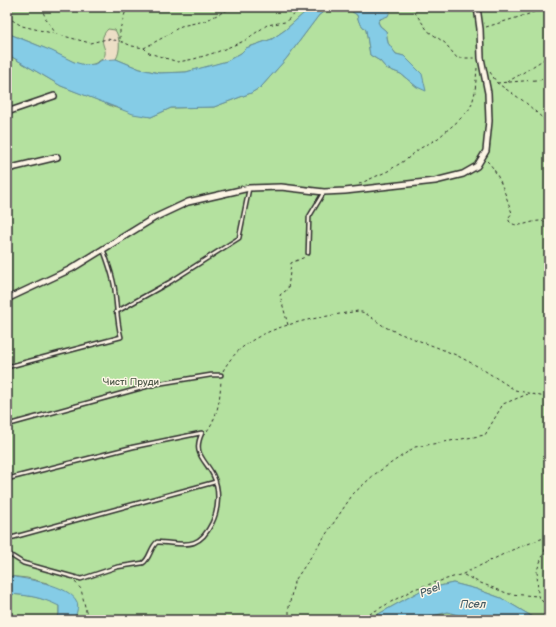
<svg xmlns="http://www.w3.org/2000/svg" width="556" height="627" font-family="'Balsamiq Sans',sans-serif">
	<rect width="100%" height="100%" fill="#eddfc6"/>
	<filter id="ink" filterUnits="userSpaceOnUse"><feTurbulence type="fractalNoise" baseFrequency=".025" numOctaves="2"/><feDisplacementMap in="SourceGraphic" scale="8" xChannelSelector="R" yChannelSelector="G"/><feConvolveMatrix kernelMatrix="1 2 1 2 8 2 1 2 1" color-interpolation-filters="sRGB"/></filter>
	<g filter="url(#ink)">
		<!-- green -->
		<path fill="#b4e19f" stroke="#708665" d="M7 7H311L285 30 272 39 246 48 241 53 227 61 210 66 186 72 159 73 140 69 116 59C121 51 120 37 115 30L108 29C94 43 112 50 102 59 97 63 91 66 85 65 74 64 63 56 53 52 38 45 22 39 7 33Z
			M332 7H345L357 15 359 22 366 30 370 55 380 61 386 68 401 74 417 87 404 56 396 54 388 43 386 31 380 26 378 22 391 9 389 7H549V618L538 620 501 598 476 589 453 583 422 590 375 616 372 620H74L76 614 47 583 27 578 7 576V54L61 86 103 102 113 107 151 117 171 108 214 107 251 93 261 87 286 59 319 15Z
			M7 594C28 595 40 597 59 605V614L55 620H7Z
			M448 612 473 620H418Z"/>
		<!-- water -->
		<path fill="#85cce6" stroke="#618c9b" d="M311 7H332L319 15 286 59 261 87 251 93 214 107 171 108 151 117 133 114 61 86 7 54V33L52 51 74 62 85 65 95 64 102 60 116 59 140 69 159 73 186 72 227 61 241 53 246 48 272 39 285 30Z
			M345 7H389L391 9 388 16 380 19 378 22 380 26 386 31 388 43 396 54 404 56 422 74 426 91 417 87 401 74 386 68 380 61 370 55 366 30 359 22 357 15Z
			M7 576C24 578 70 585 77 602 79 607 76 615 74 620H55L59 614V606C41 597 27 595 7 594Z
			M453 583 476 589 501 598 538 620H473L448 612 418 620H372L375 616 422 590Z"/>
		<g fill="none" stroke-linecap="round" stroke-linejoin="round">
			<defs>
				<path id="lane" d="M308 253 309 217 324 192
					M116 312 170 282 239 238 249 189
					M7 367 121 337C117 322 117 307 115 292 114 278 108 263 103 249
					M7 425 156 384 211 375H221
					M7 479 133 447 201 433
					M7 539 215 482
					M7 553 23 563 81 579 117 567 143 563C150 559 150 548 157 542 183 543 198 552 212 523 219 509 220 489 213 475 205 459 192 454 202 433"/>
				<path id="street" d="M7 112 54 96
					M7 169 57 157
					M7 299 71 269 154 218 188 202 249 188 281 187 324 192 345 191 435 181 463 174 477 166 486 151 489 121 488 93 481 58 480 29 477 7"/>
			</defs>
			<!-- lane casing -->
			<use href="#lane" stroke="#2b2b2b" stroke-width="5.5"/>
			<!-- street casing -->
			<use href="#street" stroke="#2b2b2b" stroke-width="8"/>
			<!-- path -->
			<path stroke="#2b2b2b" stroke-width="1" stroke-dasharray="3 3" stroke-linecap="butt" d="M41 7 46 19 56 34 90 43 107 39 120 41
				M127 7 120 29V41L132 46 144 48 164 37 181 26 205 21 233 7
				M411 7 428 31 445 43 457 58H476
				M7 17 22 26 56 34
				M486 27 529 14 545 7
				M144 48 149 53 178 62 194 59 217 52 244 41 267 25 285 22 304 7
				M490 72 497 83 525 102 549 124
				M507 82 521 74 549 56
				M497 83 549 79
				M487 161C499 172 506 197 512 213L509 217V221C517 230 529 221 540 221 543 221 546 223 549 224
				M359 184 388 171 407 159 419 149 437 139 458 121 468 111 472 104 475 92 477 68
				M288 325 280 295 288 289 291 263 305 257
				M223 371C247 325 312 319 358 311L365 313 385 327 401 334 436 347 456 355 479 367 515 390 549 398
				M207 431C218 416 220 399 221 380
				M464 575 478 582 509 594 538 596
				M75 582 81 589 88 620
				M547 607 538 596 537 570 549 540
				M82 620 84 617 86 616
				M289 620V607L294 582 353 494 375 474 415 447 485 435 503 404 528 394
				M359 620 414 589 463 574 512 550 549 536"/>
			<!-- lane -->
			<use href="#lane" stroke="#fcf5e5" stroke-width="2.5"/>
			<!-- street -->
			<use href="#street" stroke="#fcf5e5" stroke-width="5"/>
		</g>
	</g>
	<g text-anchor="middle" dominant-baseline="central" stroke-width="3" stroke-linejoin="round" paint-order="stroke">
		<!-- park labels -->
		<g font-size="10" fill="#4d5848" stroke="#fcf5e5">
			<text x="131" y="382">Чисті Пруди</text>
		</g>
		<!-- water labels -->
		<g font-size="11" font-style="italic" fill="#465b63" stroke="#fcf5e5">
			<text transform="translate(430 590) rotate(-22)">Psel</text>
			<text x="473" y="604">Псел</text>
		</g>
	</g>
	<!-- margin -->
	<rect width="556" height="627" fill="none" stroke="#fcf5e5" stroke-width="24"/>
	<rect x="12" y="12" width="532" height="603" fill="none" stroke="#2b2b2b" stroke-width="1.5" filter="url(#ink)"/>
</svg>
